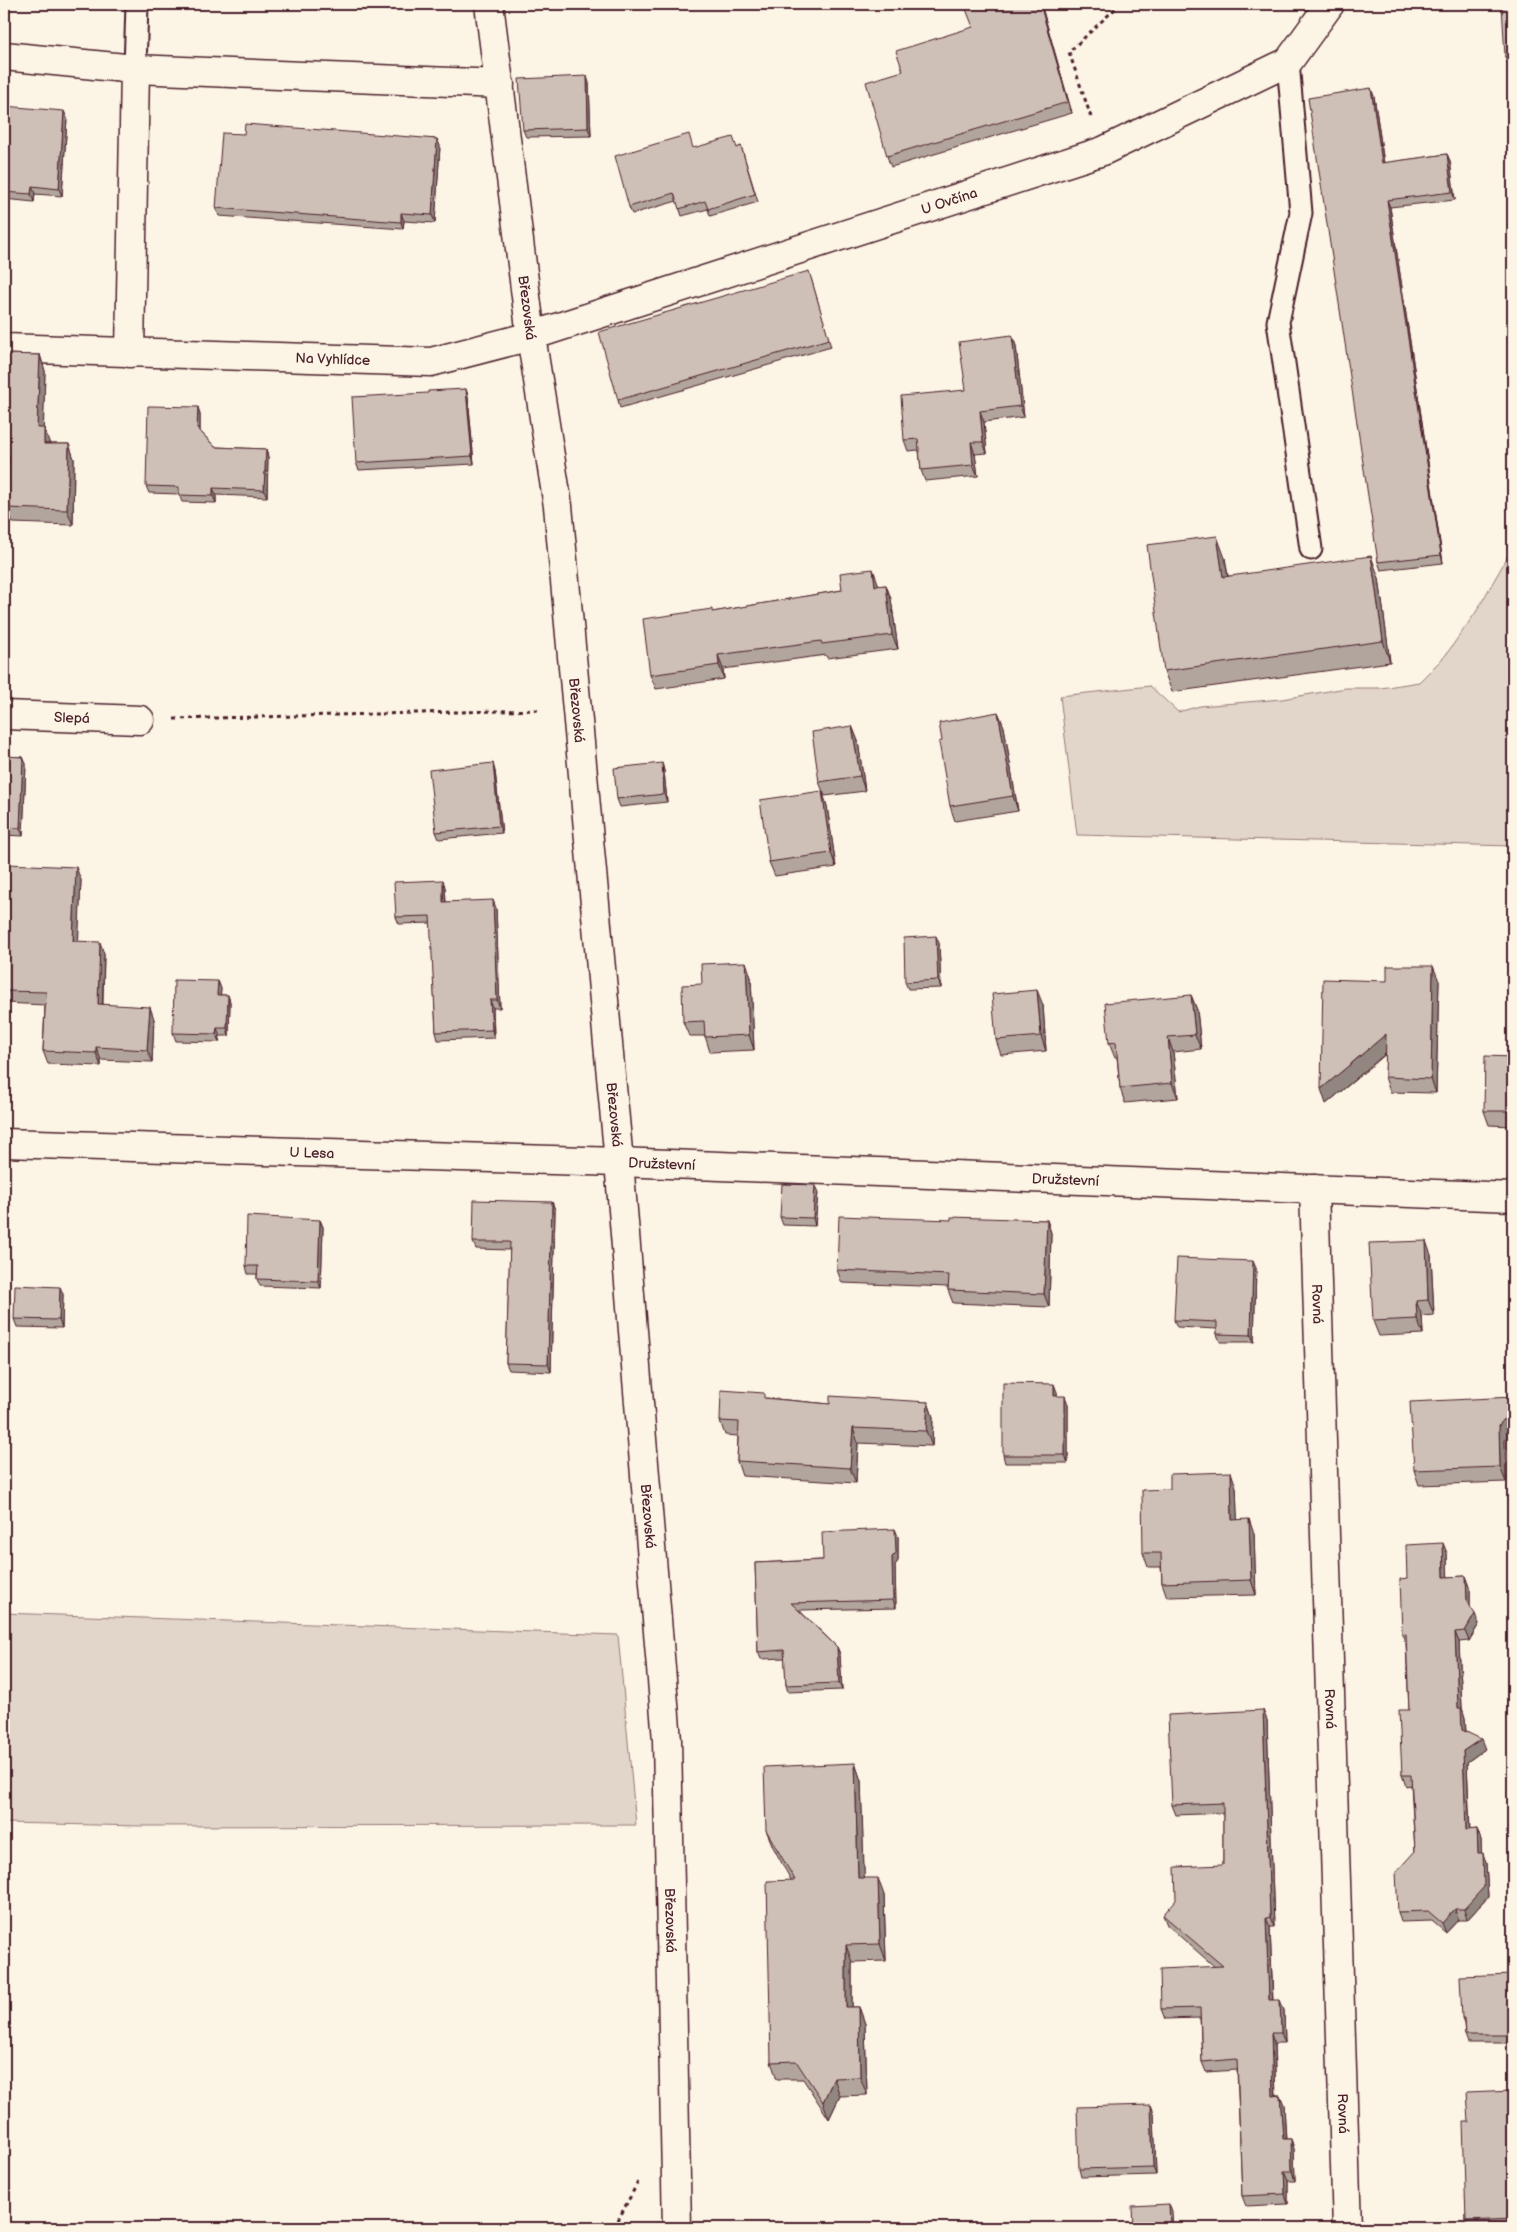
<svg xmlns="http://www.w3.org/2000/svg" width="1517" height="2232" font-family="'Balsamiq Sans',sans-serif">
	<rect width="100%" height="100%" fill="#fcf5e5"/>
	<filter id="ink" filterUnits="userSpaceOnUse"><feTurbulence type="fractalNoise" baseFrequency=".02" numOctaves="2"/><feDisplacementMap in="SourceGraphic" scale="10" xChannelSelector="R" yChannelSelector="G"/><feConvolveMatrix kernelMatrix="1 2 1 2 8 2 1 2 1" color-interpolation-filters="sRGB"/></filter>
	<g filter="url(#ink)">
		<!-- green -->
		<path fill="#e2d5ca" stroke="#967a7a" d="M1513 547V846L1077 835 1060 696 1150 686 1178 712 1200 706 1282 699 1346 688H1381L1419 682 1445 656 1476 612Z
			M4 1613 618 1635 636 1825 141 1826 4 1823Z"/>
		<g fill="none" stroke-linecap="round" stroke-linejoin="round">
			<defs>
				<path id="lane" d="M1288 62 1301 213 1278 322 1311 549
					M135 69 137 4"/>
				<g id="street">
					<path id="s1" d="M489 4 531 336 558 506 619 1162 667 1740 677 2228"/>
					<path d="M4 56 135 69 500 84"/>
					<path id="s2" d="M4 348 431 362 531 336 1103 151 1288 62 1330 4"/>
					<path d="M130 353 135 69"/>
					<path id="s3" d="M4 715 140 720"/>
					<path id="s4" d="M4 1143 619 1162 1513 1197"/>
					<path id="s5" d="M1314 1189 1347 2228"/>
				</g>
			</defs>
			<!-- lane casing -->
			<use href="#lane" stroke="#4a1f2b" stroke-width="25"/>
			<!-- street casing -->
			<use href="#street" stroke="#4a1f2b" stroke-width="31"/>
			<!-- path -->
			<path stroke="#4a1f2b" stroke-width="3" stroke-dasharray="4 4" stroke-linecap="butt" d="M1091 117 1069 52 1120 4
				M174 719 540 710
				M614 2228 639 2180"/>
			<!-- lane -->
			<use href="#lane" stroke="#fcf5e5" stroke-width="21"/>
			<!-- street -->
			<use href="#street" stroke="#fcf5e5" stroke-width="28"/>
		</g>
		<!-- wall -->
		<path fill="#b2a59d" stroke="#4a1f2b" d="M1041 4 1072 113 891 167 887 156 903 71 973 27Z
			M1513 4V70H1510L1505 57Z
			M589 83 591 136 526 137 523 130Z
			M1374 96 1384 163 1447 154 1450 161 1455 200 1390 207 1443 563 1381 570 1378 562Z
			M4 106 67 118 62 196 35 194 34 202 4 199Z
			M244 134 437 139 440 146 435 223 404 221 403 229 219 216 216 208Z
			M741 146 758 202 710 216 708 209 682 216 677 201 632 214 629 207 694 148H737Z
			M811 278 831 347 620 408 618 400Z
			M1012 335 1016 346 1024 417 984 422 987 453 975 454 978 476 925 481 921 470 919 450 908 451 904 440 966 390Z
			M4 354 40 355 45 371 43 428 49 444H69L74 459 73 525 13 523 7 508 9 471H4Z
			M466 389 468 396 474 464 359 470 356 463 428 393Z
			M198 407 200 415V431L215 447 266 449 268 457 267 497 216 495V503L182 502 179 494 149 493 146 486Z
			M1225 558 1228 576 1379 578 1390 662 1172 692 1164 671Z
			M878 583V586L886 585 891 599 898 649 827 658 826 655 723 669 724 679 656 689 650 675 713 612 842 590Z
			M998 712 1004 727 1018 811 955 821 950 806Z
			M852 726 858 741 865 791 825 796 819 782Z
			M4 756 23 757 26 764 23 836 4 835Z
			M662 763 664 771 667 802 620 807 617 799Z
			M495 771 502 833 439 839 436 832Z
			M822 791 827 806 836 867 775 876 769 862Z
			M81 880 78 941 104 954 103 1004 154 1019 152 1062 101 1060V1066L48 1064 43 1051 45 1005 4 1003V938Z
			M445 887 446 902 496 908 500 1008H493L494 1038 438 1040 436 1032 431 923 399 924 396 917Z
			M939 943 941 988 908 989 905 982Z
			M751 977 754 1050 710 1052 705 1036H689L683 1022 702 984Z
			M218 981 221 989 220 995H228L230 1002 229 1036H220L219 1042 176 1041 173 1033Z
			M1439 981 1436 1093 1390 1092 1385 1077 1386 1054 1326 1104Z
			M1191 995 1197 1010 1201 1049 1173 1052 1178 1098 1125 1103 1120 1088 1117 1057 1115 1058 1109 1043Z
			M1043 1005 1046 1051 1001 1055 996 1040Z
			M1513 1057V1126L1489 1125 1484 1111Z
			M815 1185 818 1192 815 1226 783 1225 780 1217Z
			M552 1202 555 1210 551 1372 509 1370 506 1363 510 1250 476 1249 473 1242Z
			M320 1220 323 1227 321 1288 260 1286 257 1279V1274H248L246 1266Z
			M951 1220H1047L1051 1233 1049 1307 953 1303 948 1290V1287L842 1283 837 1270Z
			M1431 1255 1434 1315 1422 1316 1423 1334 1379 1336 1373 1321Z
			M1256 1268 1254 1342H1220L1217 1334V1329L1177 1327 1174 1320Z
			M63 1294 62 1328 17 1327 14 1319Z
			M1057 1392V1396L1068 1404V1463H1005L1003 1455Z
			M766 1398 830 1404 928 1402 933 1417 932 1446 858 1443 856 1483 742 1476 737 1461 738 1436 725 1435 720 1421Z
			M1505 1439 1506 1482 1419 1485 1414 1470Z
			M1236 1487 1237 1519 1254 1534 1256 1595 1167 1597 1162 1583 1161 1567H1148L1143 1553Z
			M895 1529 898 1537V1561L895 1565 896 1608 799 1610 837 1647 840 1654 842 1690 788 1692 786 1685 785 1658 761 1659 758 1652 755 1563 823 1560Z
			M1447 1553V1577L1466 1576 1470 1587V1607L1479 1624 1469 1641 1459 1642 1462 1708 1465 1718 1466 1731 1485 1749 1467 1762 1470 1830 1477 1829 1481 1840V1853L1486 1863 1488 1897 1467 1920H1458L1446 1933 1432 1921 1401 1922 1398 1912 1415 1851 1411 1785 1406 1786 1402 1775 1409 1710 1406 1644 1402 1634 1407 1578Z
			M1267 1720 1274 1927H1270L1273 2000 1284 2010 1285 2043H1274L1276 2095H1280L1284 2105 1286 2139H1291L1294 2149 1295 2181H1288V2204L1246 2206 1242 2196 1237 2070 1206 2072 1202 2062 1200 2018 1165 2019 1161 2009 1215 1967 1167 1925 1163 1915 1223 1865V1813L1176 1815 1172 1805Z
			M855 1763 861 1781 864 1878 884 1895 886 1961 852 1962V2007H859L865 2024 867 2095 840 2096 829 2119 803 2079H777L771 2062 791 1880 773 1847 766 1830Z
			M1513 1974V2043H1468L1465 2035 1464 2024 1462 2018Z
			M1513 2090V2227L1469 2228 1466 2221 1469 2122Z
			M1151 2105 1154 2113 1156 2175 1081 2177 1079 2169Z"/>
		<!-- shaded-wall -->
		<path fill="#918680" stroke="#4a1f2b" d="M1040 4H1041L1072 113 1068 102Z
			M587 76 589 83 591 136 588 128Z
			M1371 88 1374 96 1385 171 1382 163Z
			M64 111 67 118 62 196 59 189Z
			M437 139 440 146 435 223 432 215Z
			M1447 154 1450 161 1455 200 1452 192Z
			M32 186 35 194 34 202 31 194Z
			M1387 200 1390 207 1443 563 1441 555Z
			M401 213 404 221 403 229 401 222Z
			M1012 335 1016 346 1024 417 1020 406Z
			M40 355 45 371 43 444 37 428Z
			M466 389 468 396 474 464 472 456Z
			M198 407 200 415V436L197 428Z
			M980 411 984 422 987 453 983 442Z
			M44 428 50 444H44Z
			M971 442 975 454 978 476 973 465Z
			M69 444 74 459 73 525 67 510Z
			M266 449 268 457 267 497 264 490Z
			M213 488 216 495V503L213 496Z
			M1217 536 1225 558 1231 599 1223 577Z
			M1371 556 1379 578 1390 662 1383 641Z
			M873 569 878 583 880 600 875 586Z
			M886 585 891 599 898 649 892 635Z
			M718 655 723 669 724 679 719 665Z
			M998 712 1004 727 1018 811 1013 796Z
			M852 726 858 741 865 791 860 776Z
			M23 757 26 764 23 836 20 828Z
			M493 763 495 771 502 833 499 826Z
			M662 763 664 771 667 802 664 794Z
			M822 791 827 806 836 867 831 853Z
			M76 867 81 880 78 953 73 941Z
			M443 880 445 887 446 910 443 902Z
			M493 900 496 908 500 1008 497 1000Z
			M936 936 939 943 941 988 938 980Z
			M100 942 104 954 102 1016 98 1004Z
			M746 962 751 977 754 1050 749 1035Z
			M1433 966 1439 981 1436 1093 1431 1079Z
			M218 981 221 989 220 1002 217 995Z
			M1037 990 1043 1005 1046 1051 1041 1036Z
			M228 995 230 1002 229 1036 227 1028Z
			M1191 995 1197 1010 1201 1049 1195 1035Z
			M490 1000 493 1008 494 1038 492 1030Z
			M150 1007 154 1019 152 1062 147 1050Z
			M217 1028 220 1036 219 1042 216 1034Z
			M1386 1034 1391 1049 1326 1104 1321 1089Z
			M1168 1037 1173 1052 1178 1098 1172 1083Z
			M96 1047 101 1060V1066L96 1053Z
			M815 1185 818 1192 815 1226 813 1218Z
			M552 1202 555 1210 551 1372 548 1364Z
			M320 1220 323 1227 321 1288 318 1281Z
			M1047 1220 1051 1233 1049 1307 1044 1294Z
			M1426 1241 1431 1255 1434 1315 1428 1300Z
			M1253 1261 1256 1268 1254 1342 1251 1335Z
			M60 1287 63 1294 62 1328 59 1320Z
			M1416 1301 1422 1316 1423 1334 1417 1319Z
			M1054 1384 1057 1392V1403L1054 1396Z
			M1065 1396 1068 1404V1463L1065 1455Z
			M928 1402 933 1417 932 1446 926 1431Z
			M1513 1409V1430L1505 1439 1506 1482 1500 1467 1499 1425Z
			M853 1428 858 1443 856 1483 850 1468Z
			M1231 1472 1236 1487 1238 1535 1232 1520Z
			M1249 1519 1254 1534 1256 1595 1251 1580Z
			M895 1529 898 1537V1561L895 1565 896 1608 893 1600 892 1557Z
			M1443 1543 1447 1553 1448 1587 1444 1577Z
			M1466 1576 1470 1587V1613L1467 1602Z
			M1475 1614 1479 1624 1469 1641 1465 1631Z
			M1455 1632 1459 1642 1462 1708 1465 1718 1466 1740 1462 1730 1458 1708Z
			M837 1647 840 1654 842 1690 839 1683Z
			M1263 1710 1267 1720 1274 1927 1270 1917Z
			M1481 1739 1485 1749 1467 1762 1470 1840 1466 1830 1463 1751Z
			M855 1763 861 1781 865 1896 858 1878Z
			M1477 1829 1481 1840 1482 1863 1478 1853Z
			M1483 1853 1486 1863 1488 1897 1467 1920 1464 1909Z
			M878 1878 884 1895 886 1961 880 1944Z
			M1455 1909 1458 1920 1446 1933 1442 1923Z
			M1266 1918 1270 1927 1273 2010 1269 2000Z
			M846 1945 852 1962V2025L846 2007Z
			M1280 2000 1284 2010 1285 2043 1281 2033Z
			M859 2007 865 2024 867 2095 860 2077Z
			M1271 2033 1274 2043 1276 2105 1273 2096Z
			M834 2078 840 2096 829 2119 823 2102Z
			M1280 2095 1284 2105 1286 2149 1283 2139Z
			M1151 2105 1154 2113 1156 2175 1153 2167Z
			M1291 2139 1294 2149 1295 2181 1292 2171Z
			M1284 2171 1288 2181V2204L1285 2194Z
			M1512 2194 1513 2198V2220Z
			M1169 2204 1172 2212 1173 2228H1170Z"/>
		<!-- building -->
		<path fill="#cfc0b7" stroke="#4a1f2b" d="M964 4H1040L1068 102 887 156 866 82 903 71 896 51 973 27Z
			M1513 4V58L1505 57 1502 5Z
			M587 76 588 128 523 130 519 79Z
			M1371 88 1382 163 1447 154 1452 192 1387 200 1441 555 1378 562 1308 98Z
			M4 106 64 111 59 189 32 186 31 194 4 192Z
			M245 124 437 139 432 215 401 213V222L216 208 222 133 244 134Z
			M689 134 693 148 733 137 737 148 741 146 755 194 708 209 705 201 679 209 674 193 629 207 615 156Z
			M809 271 829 339 618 400 599 332Z
			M1012 335 1020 406 980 411 983 442H971L973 465 921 470 918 439 904 440 901 396 966 390 959 342Z
			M4 354 40 355 37 428H44V444H69L67 510 7 508 9 456H4Z
			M466 389 472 456 356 463 352 397 428 393V391Z
			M148 406 198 407 197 428 215 447 266 449 264 490 213 488V496L179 495V487L146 486Z
			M1217 536 1223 577 1371 556 1383 641 1164 671 1147 545Z
			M873 569 875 586 886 585 892 635 822 644 821 641 718 655 719 665 650 675 643 619 712 609V612L842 590 840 573Z
			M998 712 1013 796 950 806 939 742 942 741 939 723Z
			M852 726 860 776 819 782 812 732Z
			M4 756 23 757 20 828 4 827Z
			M493 763 499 826 436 832 429 770Z
			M662 763 664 794 617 799 614 768Z
			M822 791 831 853 769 862 760 800Z
			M7 864 76 867 73 941 100 942 98 1004 150 1007 147 1050 96 1047V1053L43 1051 46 992 4 991V938Z
			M443 880V902L493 900 497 1000H490L492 1030 436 1032 430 916 396 917 394 882Z
			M936 936 938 980 905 982 904 938Z
			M746 962 749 1035 705 1037 704 1021 683 1022 682 985 702 984 701 964Z
			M1387 966H1433L1431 1079 1385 1077 1386 1034 1321 1089 1323 979 1387 981Z
			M174 980 218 981 217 995H228L227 1028H217L216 1034 173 1033Z
			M1037 990 1041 1036 996 1040 992 994Z
			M1191 995 1195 1035 1168 1037 1172 1083 1120 1088 1116 1042 1109 1043 1105 1003Z
			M1485 1056 1513 1057V1111H1484Z
			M782 1184 815 1185 813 1218 780 1217Z
			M474 1200 552 1202 548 1364 506 1363 510 1242H473Z
			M247 1216 320 1220 318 1281 257 1279 258 1266H246Z
			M839 1216 951 1220V1217L1047 1220 1044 1294 948 1290 949 1275 837 1270Z
			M1426 1241 1428 1300 1416 1301 1417 1319 1373 1321 1369 1243Z
			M1177 1258 1253 1261 1251 1335 1217 1334V1322L1174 1320Z
			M15 1285 60 1287 59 1320 14 1319Z
			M1003 1383 1054 1384V1396H1065V1455H1003Z
			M721 1390 764 1393V1398L830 1404V1396L928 1402 926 1431 853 1428 850 1468 737 1461 739 1422 720 1421Z
			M1513 1397V1409L1499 1425 1500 1467 1414 1470 1410 1402Z
			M1231 1472 1232 1520 1249 1519 1251 1580 1162 1583 1161 1553H1143L1142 1490 1170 1489V1474Z
			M895 1529 896 1553 892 1557 893 1600 791 1603 837 1647 839 1683 786 1685 784 1650 758 1652 755 1563 823 1560 822 1532Z
			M1443 1543 1444 1577 1466 1576 1467 1602 1475 1614 1465 1631 1455 1632 1458 1708H1461L1462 1730 1481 1739 1463 1751 1466 1830 1477 1829 1478 1853H1483L1484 1887 1464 1909H1455L1442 1923 1428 1911 1398 1912 1396 1872 1415 1851 1411 1775H1402L1399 1710H1409L1406 1634H1402L1400 1579 1407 1578 1406 1545Z
			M1263 1710 1270 1917 1266 1918 1269 2000H1280L1281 2033H1271L1273 2096 1280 2095 1283 2139H1291L1292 2171H1284L1285 2194 1242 2196 1237 2059 1202 2062 1200 2008 1161 2009 1160 1969 1223 1966 1163 1915 1176 1900 1175 1867 1223 1865V1803L1172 1805 1168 1715Z
			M855 1763 858 1878H878L880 1944 846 1945V2007H859L860 2077 834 2078 823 2102 796 2061 771 2062 767 1881 795 1880 766 1830 764 1767Z
			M1513 1974V2035H1465L1464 2018H1462L1460 1976Z
			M1513 2090V2194H1512L1513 2219 1466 2221 1463 2122H1469L1467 2092Z
			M1151 2105 1153 2167 1079 2169 1077 2107Z
			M1169 2204 1170 2228H1133L1132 2206Z"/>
	</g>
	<g text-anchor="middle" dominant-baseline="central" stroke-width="4.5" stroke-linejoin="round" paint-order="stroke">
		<!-- street labels -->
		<g font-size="14" fill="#4a1f2b" stroke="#fcf5e5">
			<text stroke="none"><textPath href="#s2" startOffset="970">U Ovčína</textPath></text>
			<text stroke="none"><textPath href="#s1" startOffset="306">Březovská</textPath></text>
			<text stroke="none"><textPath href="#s2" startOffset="329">Na Vyhlídce</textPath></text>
			<text stroke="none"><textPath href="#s1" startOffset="712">Březovská</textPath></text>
			<text stroke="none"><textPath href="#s3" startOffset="68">Slepá</textPath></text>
			<text stroke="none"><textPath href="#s1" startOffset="1118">Březovská</textPath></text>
			<text stroke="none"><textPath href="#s4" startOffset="308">U Lesa</textPath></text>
			<text stroke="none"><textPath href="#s4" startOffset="658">Družstevní</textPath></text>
			<text stroke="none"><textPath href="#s4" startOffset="1062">Družstevní</textPath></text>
			<text stroke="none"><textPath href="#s5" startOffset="115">Rovná</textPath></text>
			<text stroke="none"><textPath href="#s1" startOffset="1521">Březovská</textPath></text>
			<text stroke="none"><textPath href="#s5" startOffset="520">Rovná</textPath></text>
			<text stroke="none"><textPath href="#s1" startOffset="1926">Březovská</textPath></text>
			<text stroke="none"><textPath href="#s5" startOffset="925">Rovná</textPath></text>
		</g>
	</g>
	<!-- margin -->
	<rect width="1517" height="2232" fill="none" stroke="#fcf5e5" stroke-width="20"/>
	<rect x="10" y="10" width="1497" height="2212" fill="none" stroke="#4a1f2b" stroke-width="2" filter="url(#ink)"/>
</svg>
